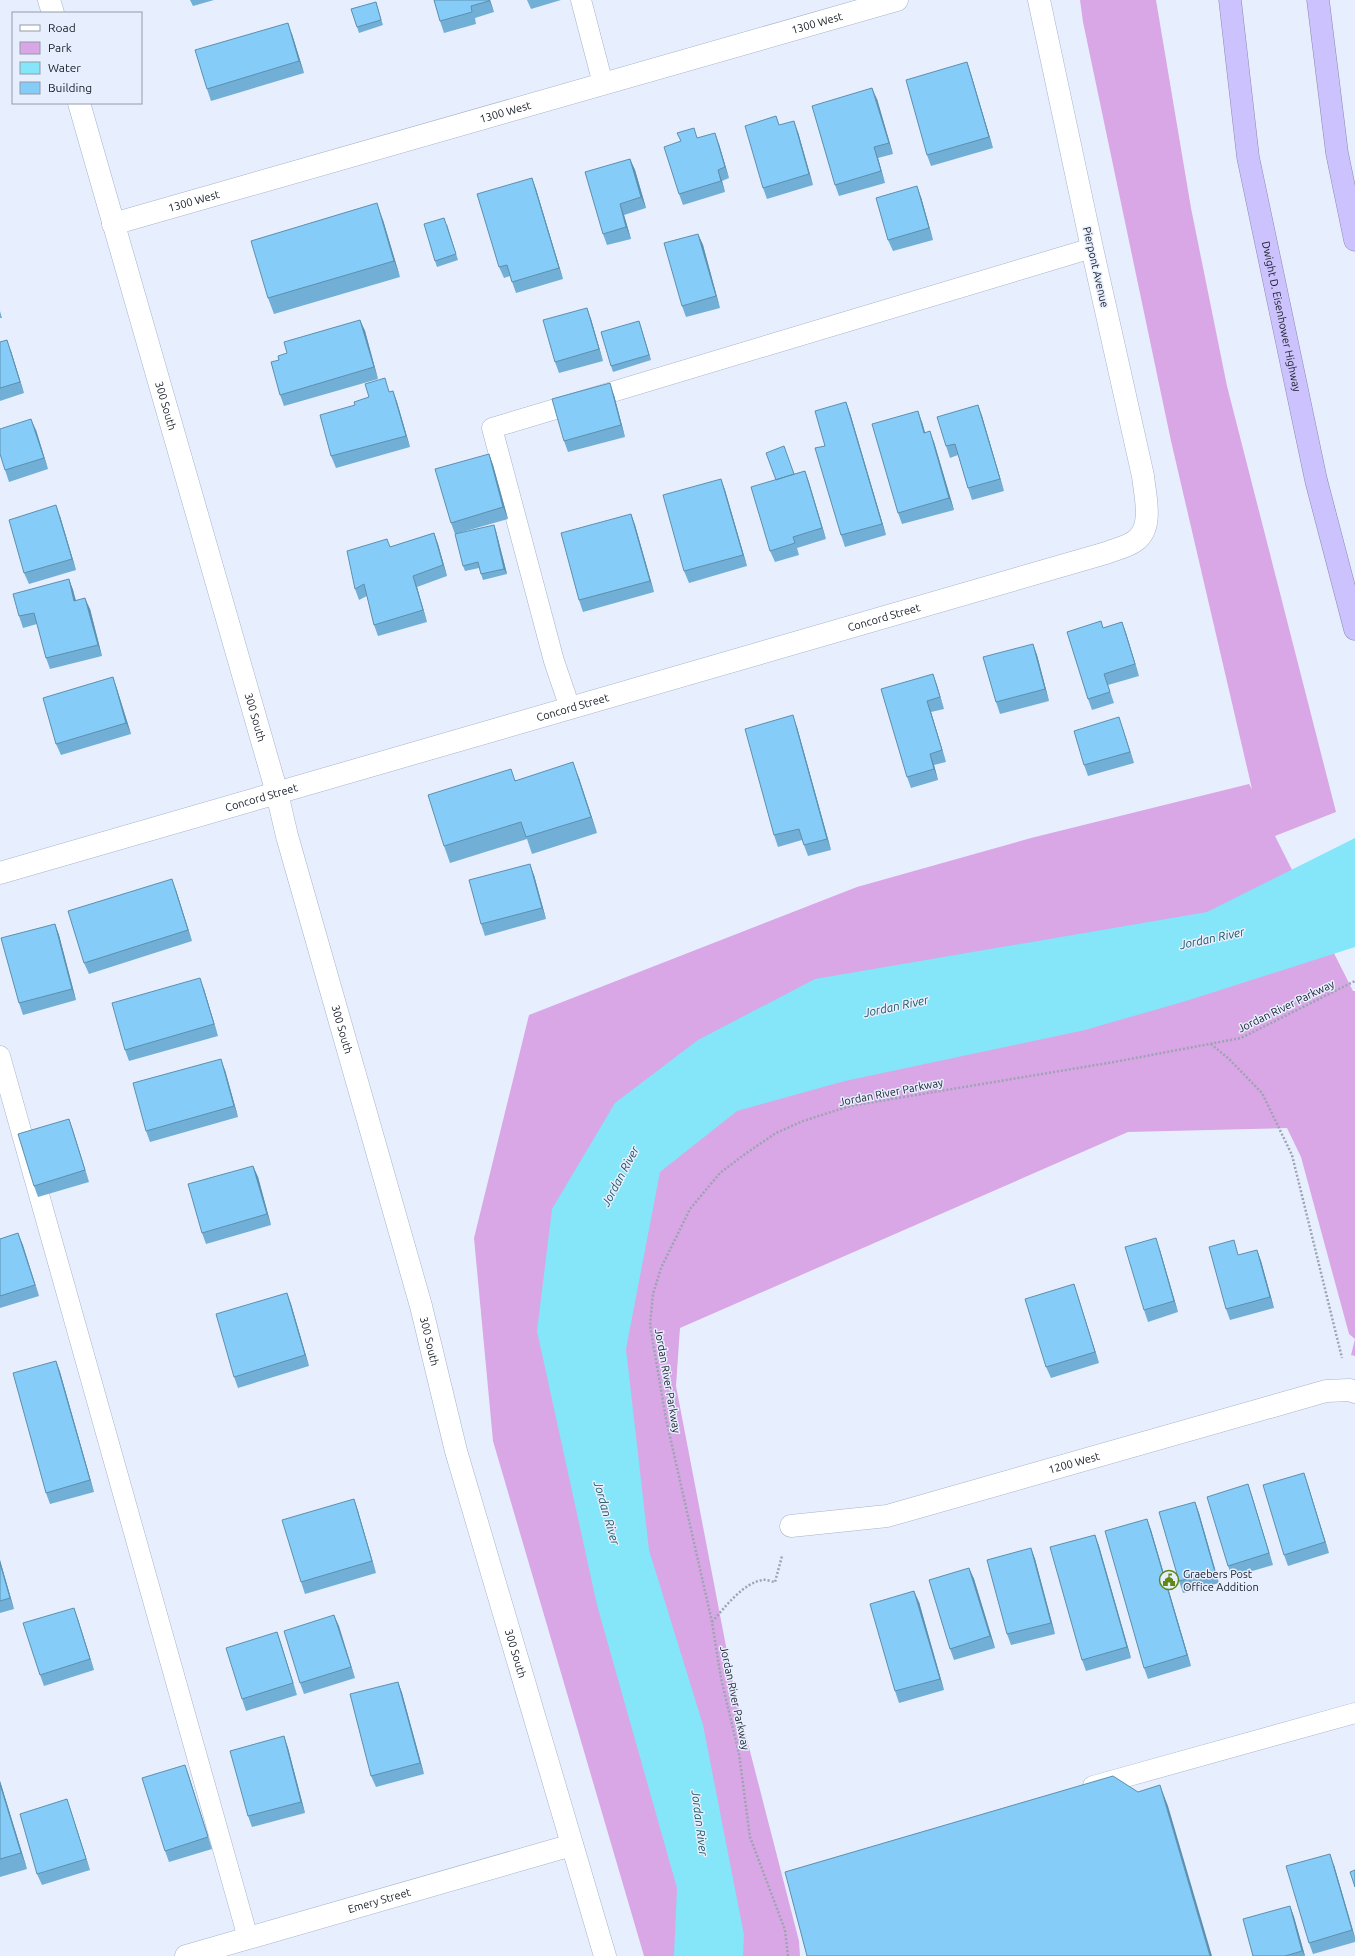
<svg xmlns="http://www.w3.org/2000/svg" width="1355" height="1956" font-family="Ubuntu,sans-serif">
	<rect width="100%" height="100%" fill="#e7efff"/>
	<!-- green -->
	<path fill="#d9a7e6" d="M1080 0H1156L1191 208 1227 386 1336 812 1275 836 1353 991H1355V1356L1351 1355 1355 1339 1349 1334 1301 1157 1287 1128 1128 1132 680 1328 676 1386 735 1693 799 1941 800 1956H644L493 1441 474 1238 529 1015 857 887 1031 838 1249 784 1252 789 1171 441 1083 22Z"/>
	<!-- water -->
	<path fill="#84e6f8" d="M1355 838V947L1186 1001 1085 1030 845 1081 737 1111 660 1172 626 1349 649 1550 703 1725 744 1935 743 1956H674L677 1888 597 1605 537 1331 552 1209 615 1103 698 1040 815 979 1207 912Z"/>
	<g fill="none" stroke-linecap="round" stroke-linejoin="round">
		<defs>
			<path id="lane" d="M581 0 603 84
				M570 708 554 661 492 428 1092 248
				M0 1056 248 1938
				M1093 1786 1355 1713"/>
			<g id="street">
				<path d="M49 0 53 13"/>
				<path id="s1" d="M79 103 277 793 287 836 421 1306 456 1451 605 1956"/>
				<path id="s2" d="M113 224 897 0"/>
				<path id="s3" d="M0 873 1106 553C1116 549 1127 547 1135 541 1154 528 1145 496 1143 476L1092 248 1039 0"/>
				<path id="s4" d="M791 1526 887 1516 1326 1391 1350 1390 1355 1392"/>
				<path id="s5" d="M186 1956 572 1845"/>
			</g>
			<g id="highway">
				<path id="s6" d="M1230 0 1248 157 1316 480 1355 629"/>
				<path d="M1318 0 1337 153 1355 240"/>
			</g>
		</defs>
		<!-- lane casing -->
		<use href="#lane" stroke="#a7b3cb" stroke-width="21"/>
		<!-- street casing -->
		<use href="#street" stroke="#a7b3cb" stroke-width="23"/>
		<!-- highway casing -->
		<use href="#highway" stroke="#8d88b2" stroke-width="23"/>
		<!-- path -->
		<path stroke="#9ca3b1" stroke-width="2.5" stroke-dasharray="2 2" stroke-linecap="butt" d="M1211 1044 1229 1059 1262 1093 1292 1155 1342 1358
			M712 1622C724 1608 744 1582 763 1580 766 1579 772 1582 775 1582L782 1556
			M788 1956 785 1930 750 1837 739 1754 721 1678 712 1622 666 1419 650 1325 653 1294 661 1268 690 1209 720 1173 745 1154 776 1133 803 1121 850 1106 1114 1062 1241 1038 1355 981"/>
		<!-- lane -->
		<use href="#lane" stroke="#fff" stroke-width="20"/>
		<!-- street -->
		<use href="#street" stroke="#fff" stroke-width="22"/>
		<!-- highway -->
		<use href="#highway" stroke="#ccc2fd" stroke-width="22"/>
	</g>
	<!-- wall -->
	<path fill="#72afd6" d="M190 0H214L193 6Z
		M434 0H490L494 12 475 18 476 24 444 33 440 21Z
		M527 0H561L531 9Z
		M376 2 383 25 359 33 351 9Z
		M292 34 304 73 211 101 207 89Z
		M967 62 971 74 993 148 931 166 927 155Z
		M877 99 893 154 878 158 885 183 839 196 835 185Z
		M776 116 779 125 798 132 813 185 767 199 763 188Z
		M698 138 719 144 729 178 722 181 725 192 683 205 679 194Z
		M630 159 635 170 646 208 624 215 631 239 607 245 603 234Z
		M532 178 536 189 563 279 516 293 510 276 504 278 499 267Z
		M921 197 933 240 893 251 888 240Z
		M383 220 400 277 274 314 268 298Z
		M447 224 458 260 437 267 435 261Z
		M698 234 703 245 720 308 686 317 682 306Z
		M587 308 591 319 603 361 559 373 555 362Z
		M0 311 2 318H0Z
		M360 320 365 331 378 379 284 406 280 395 279 360 287 353Z
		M639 321 651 360 613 372 611 366Z
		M0 342 11 351 24 393 0 401Z
		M393 391 397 402 410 447 336 468 331 456 355 405 354 402Z
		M614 395 625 437 568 452 564 441Z
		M846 402 850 413 886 535 845 547 841 535 825 446Z
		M978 405 982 416 1004 491 972 500 968 488 958 455 950 458 946 446Z
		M922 422 925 432 934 442 954 510 902 524 898 513Z
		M36 430 48 469 9 482 5 470Z
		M489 454 493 465 508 519 455 534 451 523Z
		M805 471 826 539 797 548 799 555 775 562 770 551 794 474Z
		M721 479 725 490 747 566 689 583 684 571Z
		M631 514 635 525 654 592 583 612 579 600Z
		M60 516 76 570 29 584 24 573Z
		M494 525 496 531 507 574 483 580 479 568 465 571 463 566Z
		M434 533 438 544 447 576 417 587 427 622 378 636 374 625 367 596 359 600 355 589 390 547Z
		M69 579 73 590 76 600 90 609 102 656 50 669 46 658 37 624 23 628 19 616Z
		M1101 621 1103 628 1122 622 1126 633 1139 676 1108 685 1114 703 1092 710 1088 699Z
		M1033 644 1037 655 1049 701 1000 714 996 702Z
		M933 674 944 709 931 712 946 762 934 765 938 780 911 788 907 777Z
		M113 677 117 689 131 734 61 755 56 744Z
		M797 727 831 850 808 856 802 840 778 847 774 835Z
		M1123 729 1134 763 1088 776 1084 765Z
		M579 778 597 833 532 854 527 839 450 863 444 846 515 780Z
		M534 875 546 919 485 936 481 924Z
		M176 890 192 941 89 974 84 963Z
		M55 924 59 935 76 1000 23 1015 19 1003Z
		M204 989 218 1036 129 1061 125 1050Z
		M225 1070 238 1117 150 1142 146 1131Z
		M69 1119 89 1182 38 1197 34 1186Z
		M253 1166 258 1177 271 1225 206 1244 202 1233Z
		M18 1233 39 1296 0 1308V1239Z
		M1160 1250 1178 1312 1148 1322 1144 1310Z
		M1257 1250 1261 1261 1274 1308 1230 1320 1226 1309 1239 1255Z
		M1074 1284 1099 1363 1051 1378 1046 1367Z
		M287 1293 291 1304 309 1366 238 1388 234 1377Z
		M56 1361 60 1372 94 1492 50 1504 46 1493Z
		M1304 1473 1308 1485 1329 1553 1288 1566 1284 1555Z
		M1248 1484 1252 1496 1273 1565 1232 1577 1228 1566Z
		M354 1499 358 1511 376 1573 305 1594 301 1582Z
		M1195 1502 1199 1513 1219 1583 1183 1593 1179 1581Z
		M1147 1519 1151 1530 1191 1666 1148 1679 1144 1668Z
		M1095 1535 1099 1546 1131 1658 1086 1671 1082 1660Z
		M1031 1548 1035 1559 1055 1634 1011 1645 1007 1634Z
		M0 1560 14 1609 0 1613Z
		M969 1568 974 1579 995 1648 954 1660 950 1649Z
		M919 1602 944 1690 899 1703 895 1691Z
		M74 1608 94 1670 44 1686 40 1675Z
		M334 1615 355 1678 304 1694 300 1683Z
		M277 1632 297 1695 246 1711 242 1699Z
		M398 1682 402 1693 424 1774 376 1787 371 1776Z
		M284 1736 288 1748 305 1813 252 1827 248 1816Z
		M185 1765 212 1849 169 1862 165 1851Z
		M0 1781 27 1869 0 1877Z
		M71 1811 90 1870 42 1885 37 1874Z
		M1334 1865 1355 1937V1942L1313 1954 1309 1943Z
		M1290 1906 1294 1917 1305 1956H1253Z"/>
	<!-- shaded-wall -->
	<path fill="#5d8fae" d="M489 0H490L494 12Z
		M288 23 292 34 304 73 299 61Z
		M967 62 971 74 993 148 989 137Z
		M872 88 877 99 893 154 889 143Z
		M794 121 798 132 813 185 809 174Z
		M715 133 719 144 729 178 725 167Z
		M874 147 878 158 885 183 881 171Z
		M630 159 635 170 646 208 641 197Z
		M718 170 722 181 725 192 721 181Z
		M532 178 536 189 563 279 559 268Z
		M917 186 921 197 933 240 929 228Z
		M377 203 383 220 400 277 394 261Z
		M620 204 624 215 631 239 626 227Z
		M698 234 703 245 720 308 716 296Z
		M587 308 591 319 603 361 599 349Z
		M360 320 365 331 378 379 374 367Z
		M639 321 641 327 651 360 649 355Z
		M7 340 11 351 24 393 20 382Z
		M610 383 614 395 625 437 621 425Z
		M393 391 397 402 410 447 406 436Z
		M846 402 850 413 886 535 882 524Z
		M978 405 982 416 1004 491 1000 479Z
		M918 411 922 422 928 444 924 433Z
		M31 419 36 430 48 469 44 458Z
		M930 431 934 442 954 510 949 498Z
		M489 454 493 465 508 519 503 507Z
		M805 471 809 482 826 539 822 528Z
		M721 479 725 490 747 566 743 555Z
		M56 505 60 516 76 570 72 559Z
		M631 514 635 525 654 592 650 581Z
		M494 525 496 531 507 574 504 569Z
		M434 533 438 544 447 576 443 565Z
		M413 576 417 587 427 622 423 610Z
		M69 579 73 590 78 612 74 601Z
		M85 598 90 609 102 656 98 645Z
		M1122 622 1126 633 1139 676 1135 664Z
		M1033 644 1037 655 1049 701 1045 689Z
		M933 674 937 685 944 709 940 697Z
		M113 677 117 689 131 734 126 723Z
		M927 701 931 712 946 762 942 750Z
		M793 715 797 727 831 850 827 839Z
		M1119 717 1123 729 1134 763 1130 752Z
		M930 754 934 765 938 780 934 769Z
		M573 762 579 778 597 833 591 817Z
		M530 864 534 875 546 919 542 908Z
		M172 879 176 890 192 941 188 930Z
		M55 924 59 935 76 1000 72 989Z
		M200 978 204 989 218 1036 214 1024Z
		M221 1059 225 1070 238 1117 234 1106Z
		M69 1119 73 1130 89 1182 85 1170Z
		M253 1166 258 1177 271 1225 267 1214Z
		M18 1233 23 1245 39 1296 35 1285Z
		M1156 1238 1160 1250 1178 1312 1174 1301Z
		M1257 1250 1261 1261 1274 1308 1270 1297Z
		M1074 1284 1078 1296 1099 1363 1095 1352Z
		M287 1293 291 1304 309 1366 305 1355Z
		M56 1361 60 1372 94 1492 90 1480Z
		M1304 1473 1308 1485 1329 1553 1325 1542Z
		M1248 1484 1252 1496 1273 1565 1269 1553Z
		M354 1499 358 1511 376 1573 372 1561Z
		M1195 1502 1199 1513 1219 1583 1215 1572Z
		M1147 1519 1151 1530 1191 1666 1187 1655Z
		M1095 1535 1099 1546 1131 1658 1127 1647Z
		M1031 1548 1035 1559 1055 1634 1051 1623Z
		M0 1560 1 1564 14 1609 10 1598 0 1563Z
		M969 1568 974 1579 995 1648 990 1636Z
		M914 1591 919 1602 944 1690 940 1679Z
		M74 1608 78 1619 94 1670 90 1659Z
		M334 1615 339 1626 355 1678 351 1667Z
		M277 1632 281 1643 297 1695 293 1683Z
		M398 1682 402 1693 424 1774 420 1763Z
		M284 1736 288 1748 305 1813 301 1802Z
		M185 1765 189 1776 212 1849 208 1837Z
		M0 1781 27 1869 21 1853 0 1784Z
		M1160 1785 1168 1806 1212 1956H1210Z
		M67 1799 71 1811 90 1870 86 1859Z
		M1330 1854 1334 1865 1355 1938 1352 1930Z
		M1290 1906 1294 1917 1305 1956 1302 1951Z"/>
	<!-- building -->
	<path fill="#85ccf9" stroke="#5d8fae" d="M434 0H489V1L471 6 472 12 440 21Z
		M376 2 381 20 357 27 351 9Z
		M288 23 299 61 207 89 195 50Z
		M967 62 989 137 927 155 906 80Z
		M872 88 889 143 874 147 881 171 835 185 812 106Z
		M776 116 779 125 794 121 809 174 763 188 745 126Z
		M694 128 697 138 715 133 725 167 718 170 721 181 679 194 664 147 681 141 677 133Z
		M630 159 641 197 620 204 626 227 603 234 585 172Z
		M532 178 559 268 512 282 507 265 499 267 477 194Z
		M917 186 929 228 888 240 876 198Z
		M377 203 394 261 268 298 251 241Z
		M444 218 456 254 435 261 424 224Z
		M698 234 716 296 682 306 664 243Z
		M587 308 599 349 555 362 543 320Z
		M360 320 374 367 280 395 271 362 279 360 278 356 287 353 284 342Z
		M639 321 649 355 611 366 601 332Z
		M7 340 20 382 0 388V342Z
		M385 378 389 392 393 391 406 436 331 456 320 415 355 405 354 402 369 397 365 384Z
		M610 383 621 425 564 441 552 399Z
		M846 402 882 524 841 535 815 448 825 446 815 411Z
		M978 405 1000 479 968 488 955 444 946 446 937 417Z
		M918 411 924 433 930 431 949 498 898 513 872 424Z
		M31 419 44 458 5 470 0 454V429Z
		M784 446 794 474 776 480 766 453Z
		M489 454 503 507 451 523 435 469Z
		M805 471 822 528 793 537 795 543 770 551 751 487Z
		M721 479 743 555 684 571 663 495Z
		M56 505 72 559 24 573 9 520Z
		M631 514 650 581 579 600 561 533Z
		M494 525 504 569 481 574 478 562 463 566 455 534Z
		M434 533 443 565 413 576 423 610 374 625 364 584 355 589 347 551 387 539 390 547Z
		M69 579 74 601 85 598 98 645 46 658 34 613 19 616 13 594Z
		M1101 621 1103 628 1122 622 1135 664 1104 674 1110 692 1088 699 1067 632Z
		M1033 644 1045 689 996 702 983 657Z
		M933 674 940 697 927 701 942 750 930 754 934 769 907 777 881 689Z
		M113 677 126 723 56 744 43 698Z
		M793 715 827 839 804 845 799 829 774 835 745 729Z
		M1119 717 1130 752 1084 765 1074 731Z
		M573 762 591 817 526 837 521 822 444 846 428 795 511 769 515 781Z
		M530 864 542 908 481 924 469 880Z
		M172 879 188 930 84 963 68 911Z
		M55 924 72 989 19 1003 1 938Z
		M200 978 214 1024 125 1050 112 1003Z
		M221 1059 234 1106 146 1131 133 1083Z
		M69 1119 85 1170 34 1186 18 1134Z
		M253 1166 267 1214 202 1233 188 1184Z
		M18 1233 35 1285 0 1296V1239Z
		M1156 1238 1174 1301 1144 1310 1125 1247Z
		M1234 1240 1238 1255 1257 1250 1270 1297 1226 1309 1209 1247Z
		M1074 1284 1095 1352 1046 1367 1025 1299Z
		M287 1293 305 1355 234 1377 216 1314Z
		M56 1361 90 1480 46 1493 13 1373Z
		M1304 1473 1325 1542 1284 1555 1263 1485Z
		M1248 1484 1269 1553 1228 1566 1207 1497Z
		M354 1499 372 1561 301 1582 282 1520Z
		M1195 1502 1215 1572 1179 1581 1159 1512Z
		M1147 1519 1187 1655 1144 1668 1105 1531Z
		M1095 1535 1127 1647 1082 1660 1050 1547Z
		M1031 1548 1051 1623 1007 1634 987 1560Z
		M0 1563 10 1598 0 1601Z
		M969 1568 990 1636 950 1649 929 1580Z
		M914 1591 940 1679 895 1691 870 1604Z
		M74 1608 90 1659 40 1675 23 1623Z
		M334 1615 351 1667 300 1683 284 1631Z
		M277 1632 293 1683 242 1699 226 1648Z
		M398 1682 420 1763 371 1776 350 1694Z
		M284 1736 301 1802 248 1816 230 1751Z
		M185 1765 208 1837 165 1851 142 1778Z
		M1113 1776 1138 1792 1160 1785 1210 1956H807L785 1872Z
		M0 1784 21 1853 0 1859Z
		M67 1799 86 1859 37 1874 20 1814Z
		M1330 1854 1352 1930 1309 1943 1286 1866Z
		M1355 1870V1887L1350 1872Z
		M1290 1906 1302 1951 1285 1956H1253L1243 1919Z"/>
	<!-- icons -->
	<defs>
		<symbol id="civic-ring" viewBox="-11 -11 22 22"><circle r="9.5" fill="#e7efff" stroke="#608914" stroke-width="1.5"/><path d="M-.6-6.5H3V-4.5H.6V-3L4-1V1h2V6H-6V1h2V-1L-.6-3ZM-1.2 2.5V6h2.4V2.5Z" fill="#608914"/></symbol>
	</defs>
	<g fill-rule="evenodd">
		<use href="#civic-ring" x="1158" y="1569" width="22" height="22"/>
	</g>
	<g text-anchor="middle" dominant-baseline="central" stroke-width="3" stroke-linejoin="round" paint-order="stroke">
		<!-- street labels -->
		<g font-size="11" fill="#181d26" stroke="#e7efff">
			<text stroke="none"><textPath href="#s2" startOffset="732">1300 West</textPath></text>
			<text stroke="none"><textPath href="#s2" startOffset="408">1300 West</textPath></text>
			<text stroke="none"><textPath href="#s2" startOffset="84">1300 West</textPath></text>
			<text transform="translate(1096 267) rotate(77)">Pierpont Avenue</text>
			<text stroke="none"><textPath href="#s6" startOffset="321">Dwight D. Eisenhower Highway</textPath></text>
			<text stroke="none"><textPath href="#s1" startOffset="315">300 South</textPath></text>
			<text stroke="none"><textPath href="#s3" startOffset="920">Concord Street</textPath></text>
			<text stroke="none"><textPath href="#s3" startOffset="596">Concord Street</textPath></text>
			<text stroke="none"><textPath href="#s1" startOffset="639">300 South</textPath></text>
			<text stroke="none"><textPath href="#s3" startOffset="272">Concord Street</textPath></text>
			<text transform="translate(1286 1006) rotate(-26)">Jordan River Parkway</text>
			<text stroke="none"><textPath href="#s1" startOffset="963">300 South</textPath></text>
			<text transform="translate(891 1092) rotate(-11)">Jordan River Parkway</text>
			<text stroke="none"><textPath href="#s1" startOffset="1287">300 South</textPath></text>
			<text transform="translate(668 1381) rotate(80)">Jordan River Parkway</text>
			<text stroke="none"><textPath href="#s4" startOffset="291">1200 West</textPath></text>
			<text stroke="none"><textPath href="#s1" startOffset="1611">300 South</textPath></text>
			<text transform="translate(735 1698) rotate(78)">Jordan River Parkway</text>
			<text stroke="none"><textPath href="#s5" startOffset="201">Emery Street</textPath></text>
		</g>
		<!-- poi labels -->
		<g font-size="11" fill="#181d26" stroke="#e7efff" text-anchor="start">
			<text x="1183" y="1574">Graebers Post<tspan x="1183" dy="13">Office Addition</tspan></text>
		</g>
		<!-- water labels -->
		<g font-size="12" font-style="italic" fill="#215962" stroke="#e7efff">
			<text transform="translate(1212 938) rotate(-12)">Jordan River</text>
			<text transform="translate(896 1006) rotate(-12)">Jordan River</text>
			<text transform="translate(620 1176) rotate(-62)">Jordan River</text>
			<text transform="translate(607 1513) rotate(74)">Jordan River</text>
			<text transform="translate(700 1823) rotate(83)">Jordan River</text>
		</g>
	</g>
	<!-- legend -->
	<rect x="12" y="12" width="130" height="92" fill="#e7efff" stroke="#949ba8"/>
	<rect x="20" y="25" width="20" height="6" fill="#ffffff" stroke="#949ba8"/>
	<text x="48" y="32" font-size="12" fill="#181d26">Road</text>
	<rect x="20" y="42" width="20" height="12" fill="#d9a7e6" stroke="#949ba8"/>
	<text x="48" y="52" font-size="12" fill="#181d26">Park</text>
	<rect x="20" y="62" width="20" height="12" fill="#84e6f8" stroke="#949ba8"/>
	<text x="48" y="72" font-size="12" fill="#181d26">Water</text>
	<rect x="20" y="82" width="20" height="12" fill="#85ccf9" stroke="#949ba8"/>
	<text x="48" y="92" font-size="12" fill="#181d26">Building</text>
</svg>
